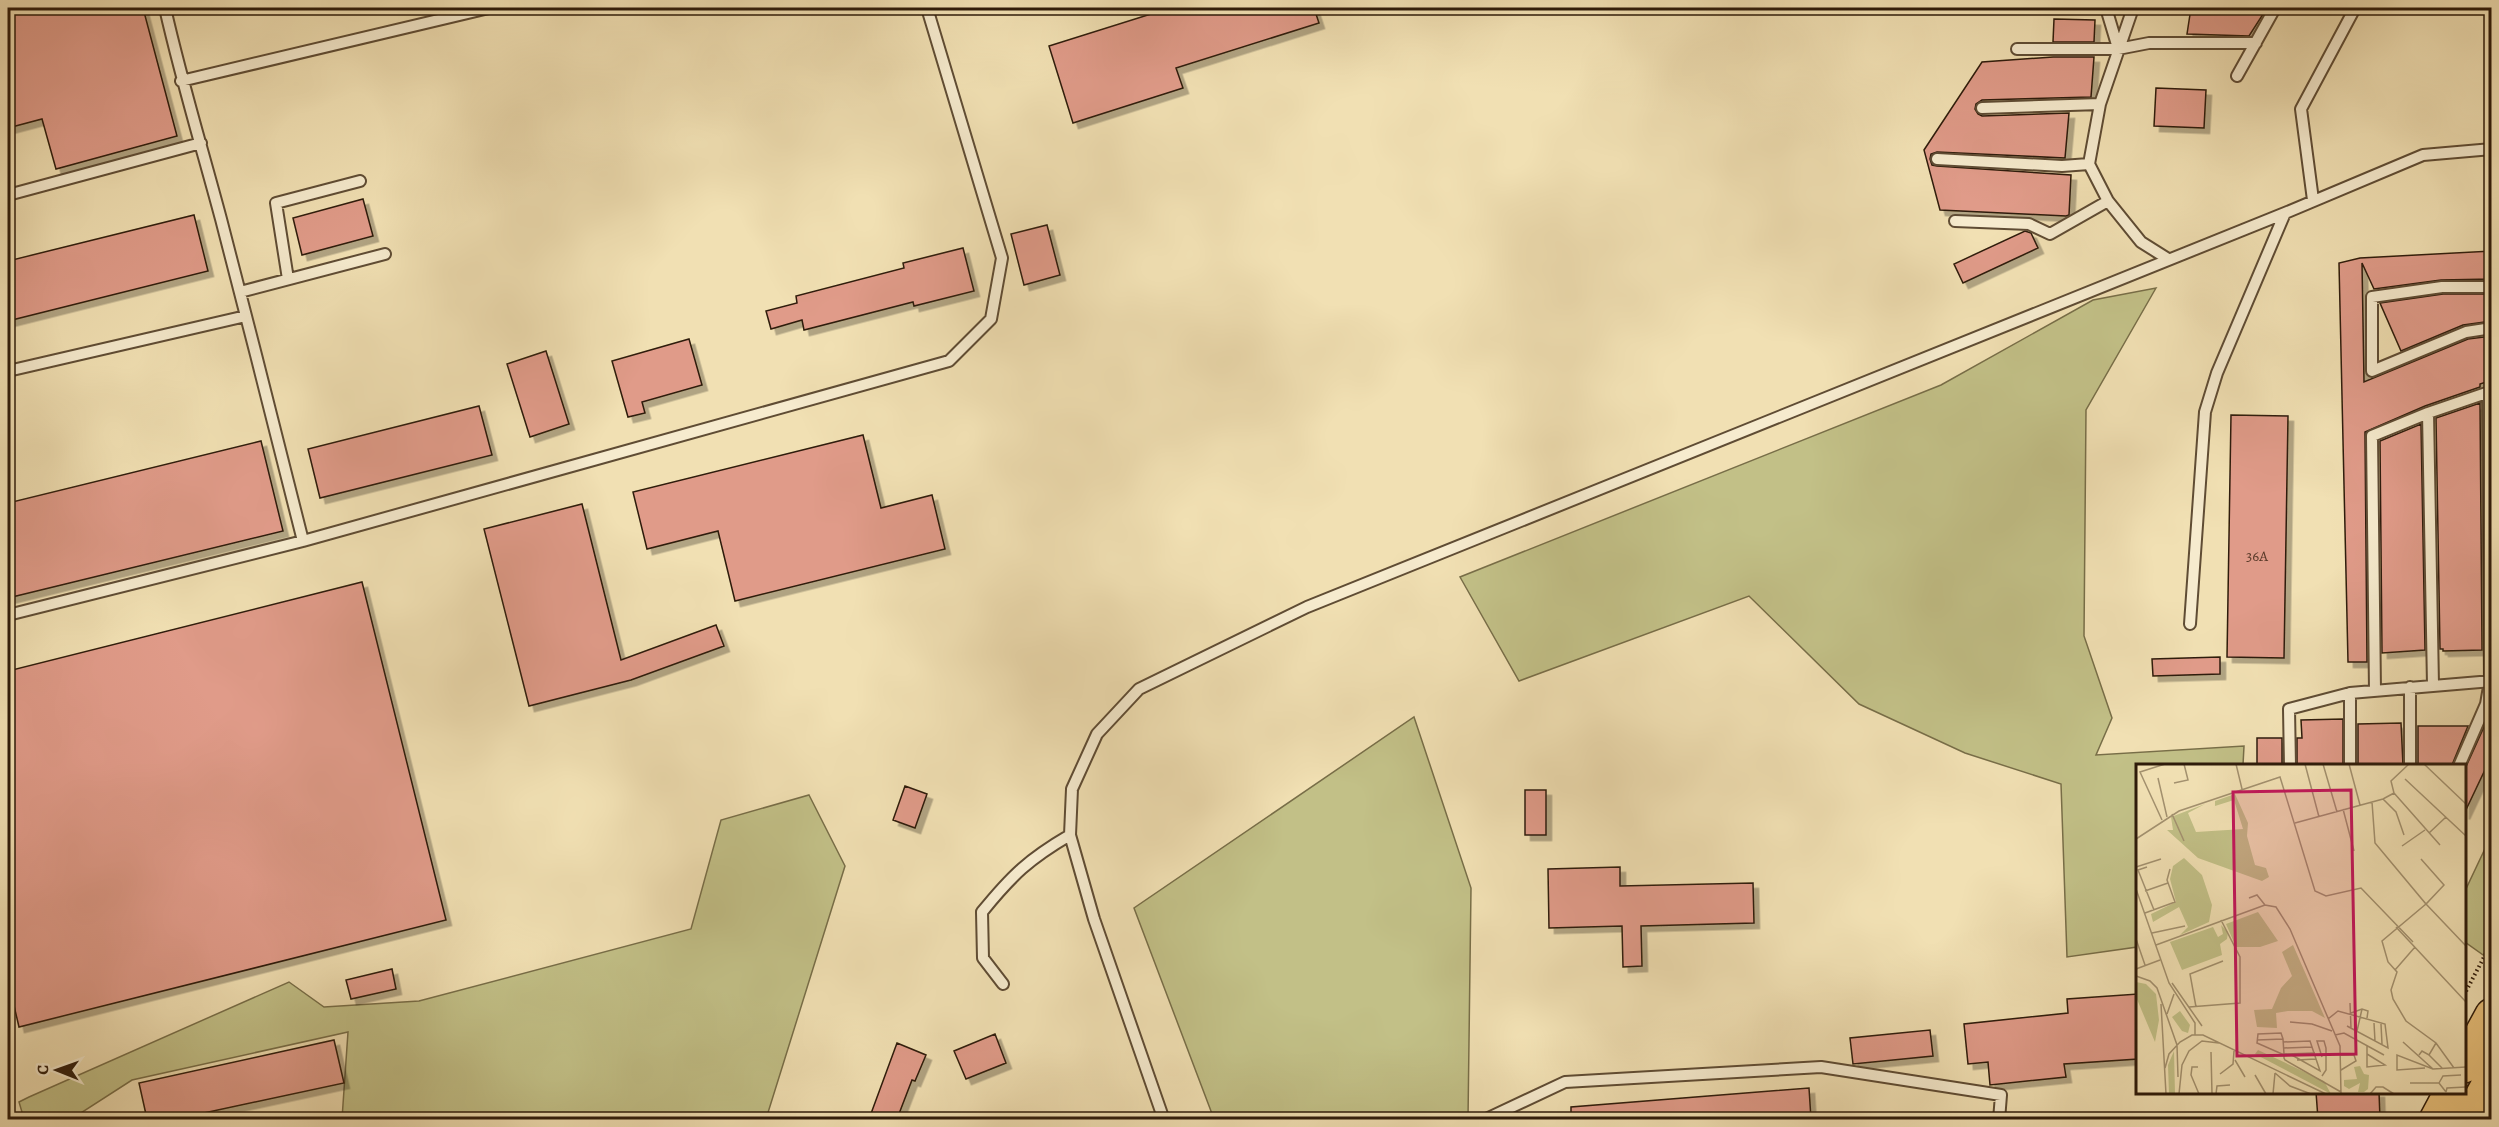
<svg xmlns="http://www.w3.org/2000/svg" width="2499" height="1127" font-family="Alegreya,serif">
	<defs>
		<filter id="shadow"><feDropShadow dx="5.5" dy="5.5" stdDeviation="0" flood-color="#0004"/></filter>
	</defs>
	<rect width="100%" height="100%" fill="#f1e0b3"/>
	<filter id="stains"><feTurbulence type="fractalNoise" baseFrequency=".00333" numOctaves="4"/><feColorMatrix values="0 0 0 0 .2 0 0 0 0 .09 0 0 0 0 .02 0 0 0 .5 -.17"/></filter>
	<radialGradient id="worn" r=".72"><stop offset=".6" stop-color="#630" stop-opacity="0"/><stop offset="1" stop-color="#630" stop-opacity=".3"/></radialGradient>
	<!-- green -->
	<path fill="#c2c087" stroke="#786e48" stroke-width="1.5" d="M2156 288 2086 410 2084 636 2112 718 2096 755 2244 746 2243 765 2138 766 2137 947 2067 957 2061 784 1965 753 1859 704 1749 596 1519 681 1460 577 1941 385 2093 300Z
		M1414 717 1471 888 1468 1119H1214L1134 908Z
		M809 795 845 866 766 1119H342L348 1032 132 1080 76 1116 77 1119H24L19 1102 29 1097 289 982 324 1007 419 1001 691 929 721 820Z
		M2491 836 2492 947 2486 957 2465 942V891Z"/>
	<!-- building -->
	<path fill="#e09b89" stroke="#2e1b0a" stroke-width="1.5" filter="url(#shadow)" d="M8 8H143L177 136 56 169 42 119 8 128Z
		M1170 8H1314L1319 23 1176 68 1183 88 1073 123 1049 46Z
		M2191 8H2267L2249 36 2187 34Z
		M2054 19 2095 20 2094 42H2053Z
		M2053 57H2094L2091 97 1982 100 1976 104 1975 109 1978 114 1982 116 2069 113 2065 158 1937 152 1931 154 1930 159 1932 165 1937 166 2071 175 2069 215 2066 216 1940 210 1924 150 1982 62Z
		M2156 88 2206 90 2204 128 2154 126Z
		M363 199 373 236 302 255 293 218Z
		M194 215 208 271 8 321V261Z
		M1047 225 1060 275 1024 285 1011 234Z
		M2025 231 2031 233 2038 248 1963 283 1954 264Z
		M963 248 974 291 914 306 913 302 804 330 802 320 771 329 766 311 797 303 796 296 904 268 903 263Z
		M2492 251V279L2441 280 2374 289 2362 263 2364 382 2468 339 2492 336V380L2480 384V387L2425 406 2365 432 2367 662H2348L2339 263 2360 258Z
		M2443 294H2492V321L2463 325 2401 351 2380 303Z
		M689 339 702 385 642 402 645 413 628 417 612 361Z
		M546 351 569 424 530 437 507 364Z
		M2480 403 2482 650 2443 651V649H2440L2436 418Z
		M479 406 492 455 320 498 308 449Z
		M2231 415 2288 416 2284 658 2227 657Z
		M2421 424 2425 650 2382 653 2380 441Z
		M863 435 881 508 932 495 945 549 735 601 718 531 647 549 633 492Z
		M261 441 283 531 8 598V503Z
		M582 504 621 660 716 625 724 646 631 680 529 706 484 529Z
		M362 582 446 920 19 1027 8 980V671Z
		M2220 657V674L2153 676 2152 659Z
		M2343 719V765H2297V738H2302L2301 720Z
		M2401 723 2403 765H2358V724Z
		M2418 726H2468L2452 765H2418Z
		M2484 727 2492 731V755L2464 814V771Z
		M2257 738H2282V765H2257Z
		M905 786 927 794 915 828 893 820Z
		M1525 790H1546V835H1525Z
		M1620 867V886L1753 883 1754 923 1641 926 1642 966 1623 967 1622 926 1549 928 1548 869Z
		M392 969 396 989 351 999 346 980Z
		M2138 994V1059L2064 1064 2066 1077 1990 1085 1988 1062 1968 1064 1964 1024 2068 1013 2067 999Z
		M1930 1030 1933 1056 1853 1064 1850 1038Z
		M995 1034 1006 1063 966 1079 954 1051Z
		M334 1040 344 1083 176 1119H147L139 1083Z
		M897 1043 926 1055 915 1081 912 1080 897 1119H869Z
		M1809 1088 1811 1119H1571V1107Z
		M2316 1092H2379L2380 1119H2318Z"/>
	<g fill="none" stroke-linecap="round" stroke-linejoin="round">
		<defs>
			<path id="service" d="M165 8C181 79 202 148 221 219 249 326 276 434 303 541
				M2106 8 2118 48
				M2133 8 2100 104 2089 164 2108 201 2141 242 2168 259
				M2017 49H2118L2149 43H2256
				M2237 76 2275 8
				M181 81 489 8
				M1982 108 2100 104
				M1937 159 2062 166 2089 164
				M8 195 201 143
				M2313 200 2301 109 2355 8
				M1955 221 2029 224 2050 234 2108 201
				M288 279 276 203 360 181
				M2492 287H2442L2372 297V371L2466 332 2492 328
				M240 292 385 254
				M8 371 246 316
				M2428 413 2433 685
				M8 615 303 541 949 361 991 319 1002 258 927 8
				M2190 624 2205 412 2217 373 2285 213
				M2375 690 2372 436 2428 413 2492 391
				M2350 693V766
				M2290 766 2289 709 2350 693 2492 681
				M2410 766V687
				M2459 766 2486 704 2490 681 2488 392
				M1070 835 1094 919 1164 1120
				M1003 984 983 958 982 912C1012 875 1029 859 1070 835L1072 789 1097 734 1139 689 1307 607 2285 213 2423 155 2492 149
				M1484 1120 1565 1082 1821 1067 2001 1095 1999 1120"/>
			<path id="primary" d="M2464 1066 2492 1015
				M2436 1120 2451 1092
				M2469 1120 2492 1078"/>
		</defs>
		<!-- service casing -->
		<use href="#service" stroke="#5f4c34" stroke-width="14"/>
		<!-- primary casing -->
		<use href="#primary" stroke="#2e1b0a" stroke-width="36"/>
		<!-- path -->
		<path stroke="#2e1b0a" stroke-width="4" stroke-dasharray="1.5 3" stroke-linecap="butt" d="M2464 995 2492 942"/>
		<!-- service -->
		<use href="#service" stroke="#f6ebce" stroke-width="10"/>
		<!-- primary -->
		<use href="#primary" stroke="#e8c07a" stroke-width="33"/>
	</g>
	<g text-anchor="middle" dominant-baseline="central" stroke-width="6" stroke-linejoin="round" paint-order="stroke">
		<!-- number labels -->
		<g font-size="15" fill="#5a3b2a">
			<text x="2257" y="556">36А</text>
		</g>
	</g>
	<!-- overview -->
	<g transform="translate(2136 764)">
		<rect width="330" height="330" fill="#f1e0b3"/>
		<path d="M99 30 112 59 111 72 119 101 130 104 133 113 126 117 62 94 31 66H37L35 53 69 40 52 49 60 68 107 65 98 36 79 42V37ZM48 94 66 111 76 141 73 158 44 171 52 163 43 143 17 158 15 150 40 138 34 115 37 102ZM122 148 142 177 124 183H100L90 160ZM85 161 92 168 91 175 84 180 86 191 46 206 34 178 77 163 82 173 87 170ZM157 181 189 254 176 247H152L140 249 141 264 121 263 118 246 136 245 145 224 156 212 146 188ZM0 218 10 220 20 230 23 256 19 278 0 233ZM44 247 54 261 52 269 46 267 36 253ZM122 286 188 317 195 330 119 290ZM38 287 39 330H33L32 301ZM224 302 228 310 233 311 232 325 228 328H222L224 319 213 325 208 322V316L221 315 218 303Z" fill="#c2c087"/>
		<path fill="none" stroke="#a3916f" stroke-width="1.5" d="M100 0 106 25M169 0 183 53M187 0 201 48M213 0 224 41M288 0 330 40M22 14 31 53M269 15 330 72M38 19 52 16 48 0M258 29 304 81M247 35 260 48 268 71M236 38 239 79 290 140 308 121 285 95M207 45 218 87M36 50 48 77M26 56 4 8 29 0M159 59 247 35 258 29 255 17 273 0M293 69 310 53M0 75 43 47 144 13 179 127 190 132 225 124 277 178M266 82 289 66M0 103 25 95M11 103 2 106 18 146M0 125 33 219 59 259V271M9 127 32 119M113 134 121 131 129 141 140 143 154 165 204 282 205 330M9 149 39 138 31 116 34 105M260 163 330 238M16 169 49 162M0 175 9 201M20 181 129 141M0 205 24 196M259 206 279 183M0 212 14 217 21 224 41 281 42 313M36 219 66 262M214 239 215 264M25 240 30 330M53 243 104 239V193L85 156M60 243 54 210 87 197M215 249 226 245 232 247 231 254M31 250 38 230M192 255 202 247 249 260 252 284 211 262M154 258 176 260 196 267M238 259 239 277M245 260 246 280M221 267 226 245M199 271 208 269 248 291M121 276 147 275M147 278 174 277 184 307 154 290M267 278 297 305 330 303M148 284 176 283M75 288 76 330M179 289 148 290H146L121 279 122 270 145 269 147 275 148 290V294L149 296 205 328M231 290V303L249 301 231 290V281M204 291H218L220 297 205 306M283 291 286 287 293 291 300 279M293 291 306 304M99 296 109 313M161 296 180 295M62 303H56L55 311 63 330M29 304 33 290 44 278 56 271H67L190 330M289 304 261 306V291L297 305M318 304 300 279 270 257 257 235 255 226 261 208 252 198 246 177 290 140 330 182M139 309 154 322 175 330M84 310 97 300 98 287M119 311 130 330M186 312 190 306V284L188 277H181L186 293M274 319H303L310 328M303 319 307 312 325 311M310 328 311 324 330 323M43 330 46 301 53 287 66 277 83 279M80 330 81 322 94 321M137 330 139 309M234 330 240 323H247L258 330"/>
		<path fill="#c2185b" fill-opacity="0.15" stroke="#c2185b" stroke-width="3" d="M215 26 220 290 101 292 97 28Z"/>
		<rect width="330" height="330" fill="none" stroke="#2e1b0a" stroke-width="3"/>
	</g>
	<!-- margin -->
	<rect width="2499" height="1127" fill="none" stroke="#f1e0b3" stroke-width="30"/>
	<rect x="9" y="9" width="2481" height="1109" fill="none" stroke="#2e1b0a" stroke-width="3"/>
	<rect x="15" y="15" width="2469" height="1097" fill="none" stroke="#2e1b0a" stroke-width="1.5"/>
	<!-- north arrow -->
	<g transform="translate(57 1070) rotate(271)" stroke="#f6ebce" stroke-width="4.5" paint-order="stroke">
	<path d="M0-4.5L10 22L0 15L-10 22Z" fill="#2e1b0a"/>
	<text y="-9" font-size="16" font-weight="bold" text-anchor="middle" fill="#2e1b0a">С</text>
	</g>
	<rect width="100%" height="100%" filter="url(#stains)"/>
	<rect width="100%" height="100%" fill="url(#worn)"/>
</svg>
